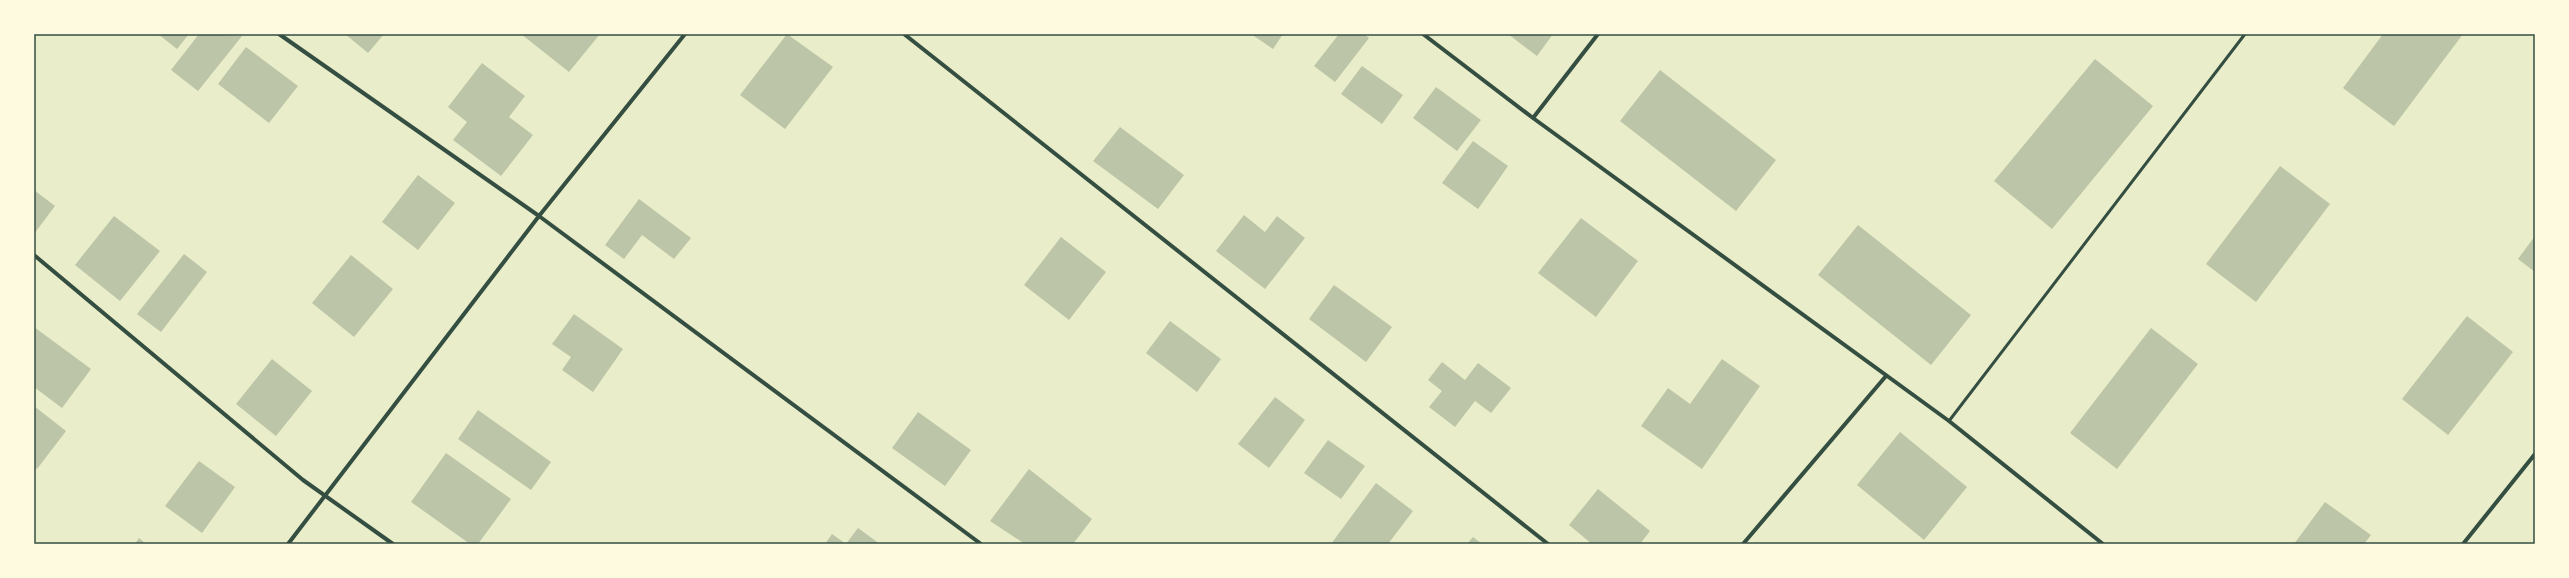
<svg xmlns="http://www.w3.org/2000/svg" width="2569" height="578" font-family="'Source Sans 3',sans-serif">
	<rect width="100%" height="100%" fill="#e9edc9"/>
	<!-- building -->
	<path fill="#bcc5a7" d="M158 34H189L177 49Z
		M199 34 242 36 198 91 171 70Z
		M345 34H384L368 53Z
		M521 34H600L569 72Z
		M787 34 833 67 785 129 740 95Z
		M1251 34H1283L1273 49Z
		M1339 34H1364L1369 38 1335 82 1314 66Z
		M1508 34H1553L1537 56Z
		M2383 34H2463L2394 126 2343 88Z
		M246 47 298 86 269 123 218 84Z
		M2095 59 2153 106 2052 229 1994 181Z
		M482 63 525 96 509 117 533 135 501 176 453 140 467 122 448 107Z
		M1362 66 1403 95 1382 124 1341 94Z
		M1660 70 1776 160 1736 211 1620 121Z
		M1436 87 1481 120 1457 151 1413 118Z
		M1120 127 1184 175 1158 209 1093 161Z
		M1473 141 1508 166 1478 209 1442 183Z
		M2280 166 2330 204 2256 302 2206 264Z
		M418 175 455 203 418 250 382 222Z
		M34 190 55 206 34 234Z
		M639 199 691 238 674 259 642 235 624 259 605 245Z
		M1244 215 1265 232 1277 216 1305 238 1265 289 1216 251Z
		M114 216 160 251 120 301 75 265Z
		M1581 218 1638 261 1596 317 1538 273Z
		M1858 225 1971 315 1931 365 1818 275Z
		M2535 236V272L2518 259Z
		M1061 237 1106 272 1069 320 1024 285Z
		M184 254 207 272 161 332 137 314Z
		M351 255 393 289 354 337 312 303Z
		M1334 285 1392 327 1366 362 1309 319Z
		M574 314 623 349 593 392 562 370 571 357 552 344Z
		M2467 316 2513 352 2448 435 2402 399Z
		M1170 321 1221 359 1197 392 1146 353Z
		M34 327 91 369 62 408 34 387Z
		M2151 328 2198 364 2117 469 2070 433Z
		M272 359 312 391 276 436 236 404Z
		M1722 359 1760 386 1702 469 1641 426 1668 388 1690 404Z
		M1442 362 1465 380 1478 363 1511 388 1491 413 1475 401 1455 427 1429 407 1442 391 1428 380Z
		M1275 397 1305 420 1269 468 1238 444Z
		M34 406 66 431 37 469 34 466Z
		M478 410 551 462 531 490 458 439Z
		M918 412 971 450 945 486 892 448Z
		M1900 432 1967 487 1924 540 1857 485Z
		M1328 440 1365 466 1341 499 1304 473Z
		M446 453 511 499 478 544H470L411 502Z
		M199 461 235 487 202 533 165 506Z
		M1029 469 1092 519 1073 544H1025L990 521Z
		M1376 483 1413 511 1388 544H1331Z
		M1598 489 1650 531 1640 544H1592L1569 525Z
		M2325 502 2371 535 2364 544H2294Z
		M858 528 880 544H825L832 534 846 544Z
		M1473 537 1482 544H1467Z
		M139 538 146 544H135Z"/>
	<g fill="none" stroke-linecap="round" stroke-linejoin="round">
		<!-- service -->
		<path stroke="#344e41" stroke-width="3" d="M1949 421 2245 34"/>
		<!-- minor -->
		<path stroke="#344e41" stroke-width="4" d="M279 34 539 216 981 544
			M904 34 1548 544
			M1423 34 1533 118 1949 421 2103 544
			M1533 118 1598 34
			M34 255 303 480 393 544
			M288 544 539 216 685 34
			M1743 544 1886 376
			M2463 544 2535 454"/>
	</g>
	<!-- border -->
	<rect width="2569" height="578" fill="none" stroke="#fefae0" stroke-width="70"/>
	<rect x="35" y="35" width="2499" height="508" fill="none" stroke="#344e41" stroke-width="1.5"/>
</svg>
